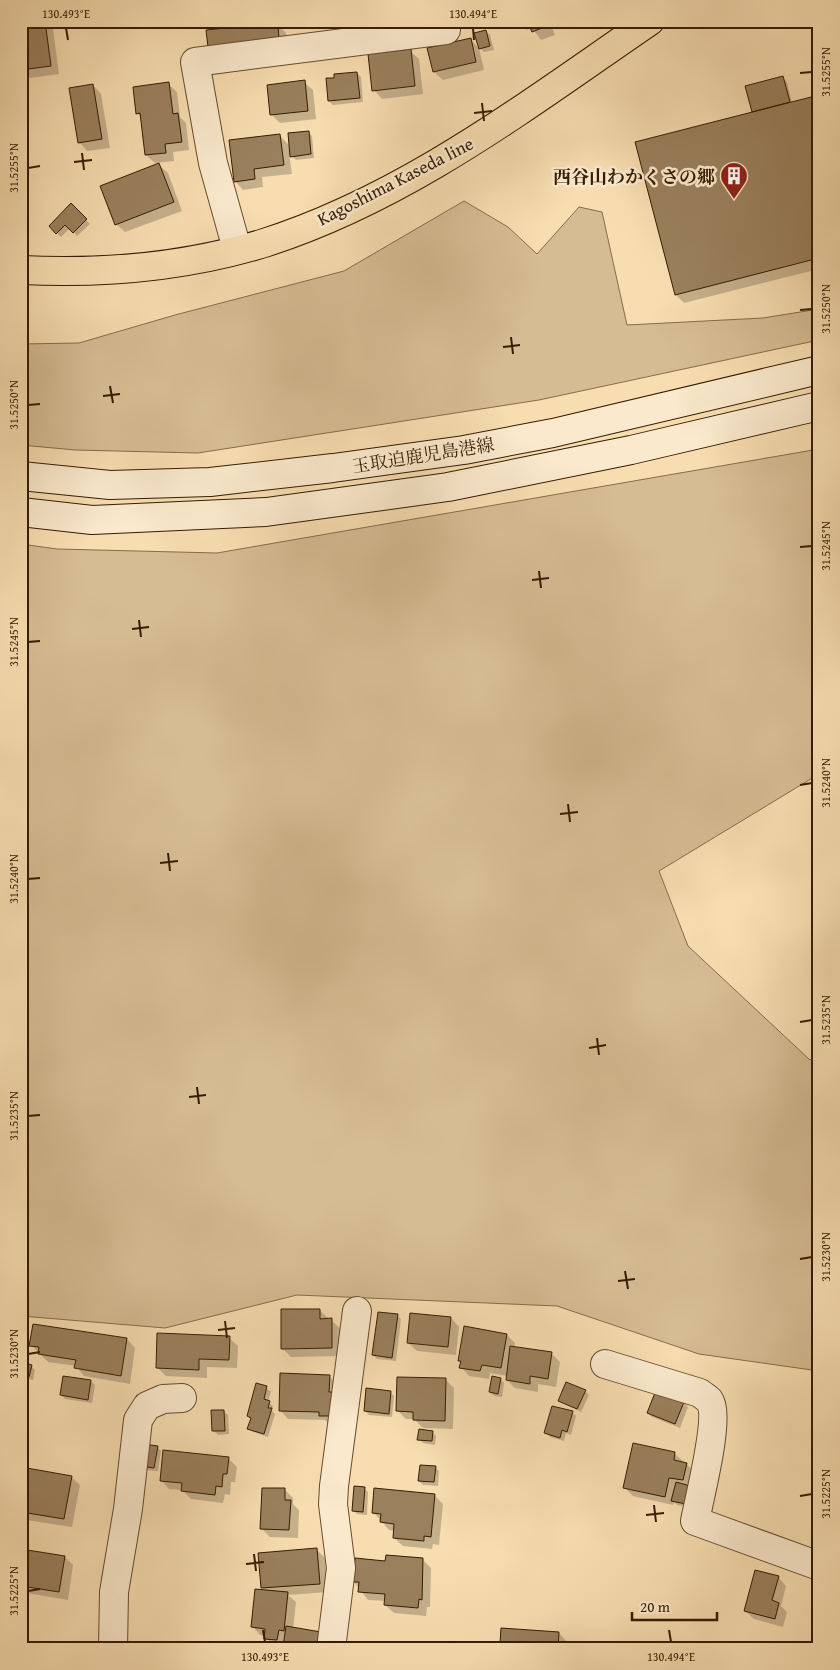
<svg xmlns="http://www.w3.org/2000/svg" width="840" height="1670" font-family="'Gentium Book Plus','Noto Serif JP',serif">
	<rect width="100%" height="100%" fill="#f7ddb0"/>
	<filter id="stains"><feTurbulence type="fractalNoise" baseFrequency=".004" numOctaves="4"/><feColorMatrix values="0 0 0 0 .2 0 0 0 0 .09 0 0 0 0 .02 0 0 0 .5 -.17"/></filter>
	<radialGradient id="worn" r=".72"><stop offset=".6" stop-color="#630" stop-opacity="0"/><stop offset="1" stop-color="#630" stop-opacity=".3"/></radialGradient>
	<!-- green -->
	<path fill="#d6bc93" stroke="#866c4b" d="M464 201 508 227 537 254 579 207 602 212 627 325 763 318 819 309V340L539 400 198 453 75 450 21 445V344L79 343 175 315 344 271Z
		M819 449V774L659 871 688 946 810 1060 819 1053V1371L699 1354 557 1306 297 1295 165 1328 21 1316V544L57 549 217 553Z"/>
	<!-- shadow -->
	<path fill="#0003" d="M21 21H52L59 74 30 78 21 69Z
		M58 21H108V23L64 28Z
		M518 21H549L555 35 541 40 532 28 527 30Z
		M277 24 286 33 287 48 218 55Z
		M486 31 490 35 494 50 484 52 480 48Z
		M470 39 479 48 484 70 443 80 434 72Z
		M410 51 419 59 423 94 382 99 374 90Z
		M357 73 361 77 363 102 333 105 329 101Z
		M783 78 787 82 792 103 819 96V269L684 303 676 295 753 113 746 87Z
		M304 82 313 90 316 119 280 123 271 114Z
		M168 84 177 92 180 117 186 123 189 150 173 152 174 161 155 163 146 155 142 118 137 113Z
		M93 85 101 94 110 148 87 151 79 142Z
		M308 132 312 136 314 158 296 160 289 154 292 174 262 177 263 187 243 190 235 181 279 135 290 146Z
		M159 165 168 173 182 211 125 232 116 224Z
		M71 205 90 224 77 236 70 228 61 237 50 226Z
		M319 1310 340 1328V1356L291 1357 282 1348Z
		M411 1314 451 1318 459 1327 456 1355 417 1351 408 1343Z
		M397 1315 401 1319 396 1361 377 1359 373 1355Z
		M34 1325 127 1339 135 1348 130 1384 84 1376 76 1366 48 1362 31 1345Z
		M507 1335 515 1343 514 1348 551 1353 560 1362 556 1387 538 1384V1392L515 1388 507 1380V1376L490 1373 489 1379 469 1376 461 1367 462 1363 459 1360Z
		M229 1338 238 1346 237 1368 207 1367V1378L166 1376 157 1367Z
		M21 1364 31 1366 35 1370 33 1380 21 1377Z
		M329 1376 338 1385 329 1424 325 1420 288 1419 280 1410Z
		M445 1379 454 1388 453 1429 423 1428 414 1419H406L397 1410Z
		M500 1379 504 1383 502 1397 494 1396 490 1392Z
		M91 1381 95 1385 92 1403 65 1399 61 1395Z
		M257 1384 271 1391 268 1402 273 1406 272 1411 275 1414 268 1437 253 1432 249 1428 251 1419 248 1416Z
		M585 1391 589 1395 581 1412 560 1401Z
		M390 1392 394 1396 392 1417 369 1415 365 1411Z
		M657 1392 684 1403 688 1407 680 1428 652 1417 648 1413Z
		M223 1411 228 1415 229 1434 218 1435 214 1431Z
		M572 1412 576 1416 571 1435 566 1433 564 1441 550 1437 546 1433Z
		M432 1432 436 1436 435 1445 423 1443 419 1439Z
		M157 1447 161 1451 158 1471 145 1470 141 1466Z
		M675 1454 695 1472 690 1507 677 1505 674 1502 673 1505 633 1496 624 1487Z
		M228 1458 237 1467 235 1482H231L230 1495 225 1494 223 1503 191 1499 182 1490 169 1489 161 1480Z
		M435 1467 439 1471 438 1486 423 1485 419 1481Z
		M21 1469 71 1477 80 1485 72 1527 26 1520 21 1515Z
		M364 1488 368 1492 367 1515 357 1514 353 1510Z
		M285 1490 293 1498V1504L299 1510 298 1538 270 1537 261 1528Z
		M434 1495 443 1504 439 1545 433 1544 432 1549 403 1546 394 1538 395 1531 389 1530 373 1512Z
		M21 1550 65 1557 73 1565 68 1600 27 1593 21 1587Z
		M317 1550 325 1558 328 1592 288 1595 296 1602 293 1629 323 1649 274 1647 265 1636 260 1635 252 1626 265 1591 262 1588Z
		M422 1559 431 1568 430 1607H427L426 1616 394 1613 385 1605 386 1601 368 1600 354 1582Z
		M778 1577 786 1586 781 1606 787 1612 783 1627 754 1619 745 1611Z
		M559 1633 567 1642V1649H507L501 1642Z"/>
	<!-- building -->
	<path fill="#9a805d" stroke="#351c03" d="M21 21H45L51 66 21 70Z
		M527 21H545L547 26 532 32Z
		M278 23 279 40 208 47 206 30Z
		M486 30 490 46 479 49 474 33Z
		M471 38 476 62 433 72 427 48Z
		M411 49 415 86 372 91 368 54Z
		M357 72 360 98 328 101 326 78H334V74Z
		M783 76 790 102 752 112 745 86Z
		M305 80 308 111 270 115 267 85Z
		M169 82 173 114 178 113 182 142 165 144 166 153 145 155 140 113 136 114 133 87Z
		M93 84 102 139 78 143 69 88Z
		M819 95V258L675 295 635 142Z
		M309 131 311 154 290 157 288 133Z
		M280 134 284 165 254 169 255 179 234 182 229 140Z
		M159 163 174 202 115 225 100 186Z
		M71 203 87 219 73 233 65 225 56 234 49 226Z
		M281 1309H320V1319L332 1318V1348L281 1349Z
		M378 1312 398 1314 392 1358 372 1355Z
		M410 1313 451 1317 448 1347 407 1343Z
		M33 1324 127 1338 121 1376 74 1368 76 1360 38 1354 39 1347 29 1346Z
		M464 1326 507 1334 501 1368 482 1365 480 1371 459 1368 461 1361H458Z
		M157 1333 230 1336 229 1360 199 1359V1370L156 1368Z
		M510 1346 552 1352 548 1379 530 1376V1384L506 1380Z
		M21 1362 32 1365 29 1377 21 1376Z
		M280 1373 330 1375 329 1392H333L332 1416H319V1412L279 1411Z
		M63 1376 91 1380 88 1400 60 1395Z
		M492 1376 501 1378 498 1394 489 1392Z
		M397 1377 446 1378 445 1421 413 1420V1412L396 1411Z
		M566 1382 586 1390 577 1409 558 1401Z
		M256 1383 267 1386 264 1399 270 1401 268 1408H272L264 1434 247 1429 251 1418 247 1416Z
		M366 1388 391 1391 389 1414 364 1411Z
		M656 1390 684 1402 675 1424 647 1413Z
		M552 1406 573 1411 567 1432 562 1430 560 1438 544 1433Z
		M211 1410H224L225 1431H212Z
		M419 1429 433 1431 432 1441 417 1440Z
		M633 1443 675 1452 674 1460 687 1463 683 1480 669 1478 665 1497 623 1488Z
		M144 1444 158 1446 154 1468 140 1466Z
		M163 1450 229 1457 227 1474H223L222 1487 216 1486 215 1495 181 1491 182 1483 160 1481Z
		M420 1465 436 1466 434 1482 418 1481Z
		M21 1467 72 1476 64 1519 21 1512Z
		M676 1482 690 1486 686 1504 671 1501Z
		M354 1486 365 1487 363 1512 352 1511Z
		M262 1488H285V1500H291L289 1530 260 1529Z
		M374 1488 435 1494 431 1537 424 1536V1541L393 1538 394 1524 380 1522 381 1514 372 1513Z
		M317 1548 320 1584 261 1588 258 1553Z
		M21 1549 65 1556 59 1592 21 1586Z
		M386 1555 423 1558 422 1600 419 1599 418 1608 384 1605 385 1594 358 1592 359 1582H353L355 1558 385 1561Z
		M755 1570 779 1576 772 1600 779 1603 775 1619 744 1611Z
		M255 1589 288 1592 284 1631 279 1630 277 1640 264 1639 265 1629 251 1627Z
		M286 1626 321 1632 318 1649 283 1647Z
		M501 1628 559 1632 558 1649H522L523 1645 500 1643Z"/>
	<g fill="none" stroke-linecap="round" stroke-linejoin="round">
		<defs>
			<path id="street" d="M237 249 213 163 195 62 446 30
				M605 1364 700 1393C702 1395 707 1398 709 1400 721 1416 699 1499 695 1521L819 1566
				M113 1649 114 1592 128 1509 138 1420 147 1406 163 1399 182 1398
				M331 1649 341 1568 333 1504 334 1486 357 1311"/>
			<path id="secondary" d="M21 476 110 485 210 482 333 468 464 450 553 433 819 370
				M21 512 92 520 266 512 448 487 631 450 819 406"/>
			<path id="primary" d="M21 270C101 274 184 267 261 244 405 199 527 105 650 21"/>
		</defs>
		<!-- street casing -->
		<use href="#street" stroke="#664c2e" stroke-width="30"/>
		<!-- secondary casing -->
		<use href="#secondary" stroke="#351c03" stroke-width="30"/>
		<!-- primary casing -->
		<use href="#primary" stroke="#351c03" stroke-width="30"/>
		<!-- street -->
		<use href="#street" stroke="#fae9cc" stroke-width="28"/>
		<!-- secondary -->
		<use href="#secondary" stroke="#fae9cc" stroke-width="28"/>
		<!-- primary -->
		<use href="#primary" stroke="#f7ddb0" stroke-width="28"/>
	</g>
	<!-- ticks -->
	<path fill="none" stroke="#351c03" stroke-width="2" d="M66 28 68 40M473 28 474 40M800 73 812 72M482 103 484 121M474 113 492 111M82 153 84 170M74 162 92 160M28 168 40 166M800 310 812 309M511 337 513 354M503 347 520 345M110 386 113 403M103 396 120 394M28 405 40 404M800 547 812 546M539 571 541 588M532 580 549 578M139 620 141 637M132 629 149 627M28 642 40 641M800 785 812 783M568 804 570 822M560 814 578 812M168 853 170 871M160 863 178 861M28 879 40 878M800 1022 812 1020M597 1038 599 1055M589 1048 606 1045M197 1087 199 1104M189 1097 206 1095M28 1116 40 1115M800 1259 812 1257M625 1271 628 1289M618 1281 635 1279M225 1321 227 1338M218 1330 235 1328M28 1354 40 1352M800 1496 812 1494M654 1505 656 1522M646 1515 664 1513M254 1554 256 1571M246 1564 264 1562M28 1591 40 1589M263 1630 265 1642M669 1630 671 1642"/>
	<!-- icons -->
	<defs>
		<symbol id="building-pin" viewBox="-11 -11 22 30"><path d="M0 17L-7.5 6A9.5 9.5 0 1 1 7.5 6Z" fill="#8f2418" stroke="#fae9cc"/><path d="M-4-6H4V6H1V3H-1V6H-4ZM-2.5-4.3h1.7v1.8h-1.7ZM.8-4.3h1.7v1.8H.8ZM-2.5-1h1.7V.8h-1.7ZM.8-1h1.7V.8H.8Z" fill="#fff"/></symbol>
	</defs>
	<g fill-rule="evenodd">
		<use href="#building-pin" x="718" y="160" width="32" height="43"/>
	</g>
	<g text-anchor="middle" dominant-baseline="central" stroke-width="5" stroke-linejoin="round" paint-order="stroke">
		<!-- poi labels -->
		<g font-size="18" font-weight="bold" fill="#351c03" stroke="#fae9cc" text-anchor="end">
			<text x="715" y="176">西谷山わかくさの郷</text>
		</g>
		<!-- street labels -->
		<g font-size="18" fill="#351c03" stroke="#fae9cc">
			<text transform="translate(395 181) rotate(-27)">Kagoshima Kaseda line</text>
			<text transform="translate(423 455) rotate(-9)">玉取迫鹿児島港線</text>
		</g>
	</g>
	<!-- margin -->
	<rect width="840" height="1670" fill="none" stroke="#f7ddb0" stroke-width="55"/>
	<!-- scale -->
	<path d="M632 1612v8h85v-8" fill="none" stroke="#351c03" stroke-width="2.5"/>
	<text x="640" y="1612" font-size="15" fill="#351c03" stroke="#fae9cc" stroke-width="4" paint-order="stroke">20 m</text>
	<rect x="28" y="28" width="784" height="1614" fill="none" stroke="#351c03" stroke-width="2"/>
	<g font-size="12" text-anchor="middle" fill="#351c03">
		<text x="66" y="18">130.493°E</text>
		<text x="473" y="18">130.494°E</text>
		<text transform="translate(826 72) rotate(-90)" y="4">31.5255°N</text>
		<text transform="translate(14 168) rotate(-90)" y="4">31.5255°N</text>
		<text transform="translate(826 309) rotate(-90)" y="4">31.5250°N</text>
		<text transform="translate(14 405) rotate(-90)" y="4">31.5250°N</text>
		<text transform="translate(826 546) rotate(-90)" y="4">31.5245°N</text>
		<text transform="translate(14 642) rotate(-90)" y="4">31.5245°N</text>
		<text transform="translate(826 783) rotate(-90)" y="4">31.5240°N</text>
		<text transform="translate(14 879) rotate(-90)" y="4">31.5240°N</text>
		<text transform="translate(826 1020) rotate(-90)" y="4">31.5235°N</text>
		<text transform="translate(14 1116) rotate(-90)" y="4">31.5235°N</text>
		<text transform="translate(826 1257) rotate(-90)" y="4">31.5230°N</text>
		<text transform="translate(14 1354) rotate(-90)" y="4">31.5230°N</text>
		<text transform="translate(826 1494) rotate(-90)" y="4">31.5225°N</text>
		<text transform="translate(14 1591) rotate(-90)" y="4">31.5225°N</text>
		<text x="265" y="1661">130.493°E</text>
		<text x="671" y="1661">130.494°E</text>
	</g>
	<rect width="100%" height="100%" filter="url(#stains)"/>
	<rect width="100%" height="100%" fill="url(#worn)"/>
</svg>
